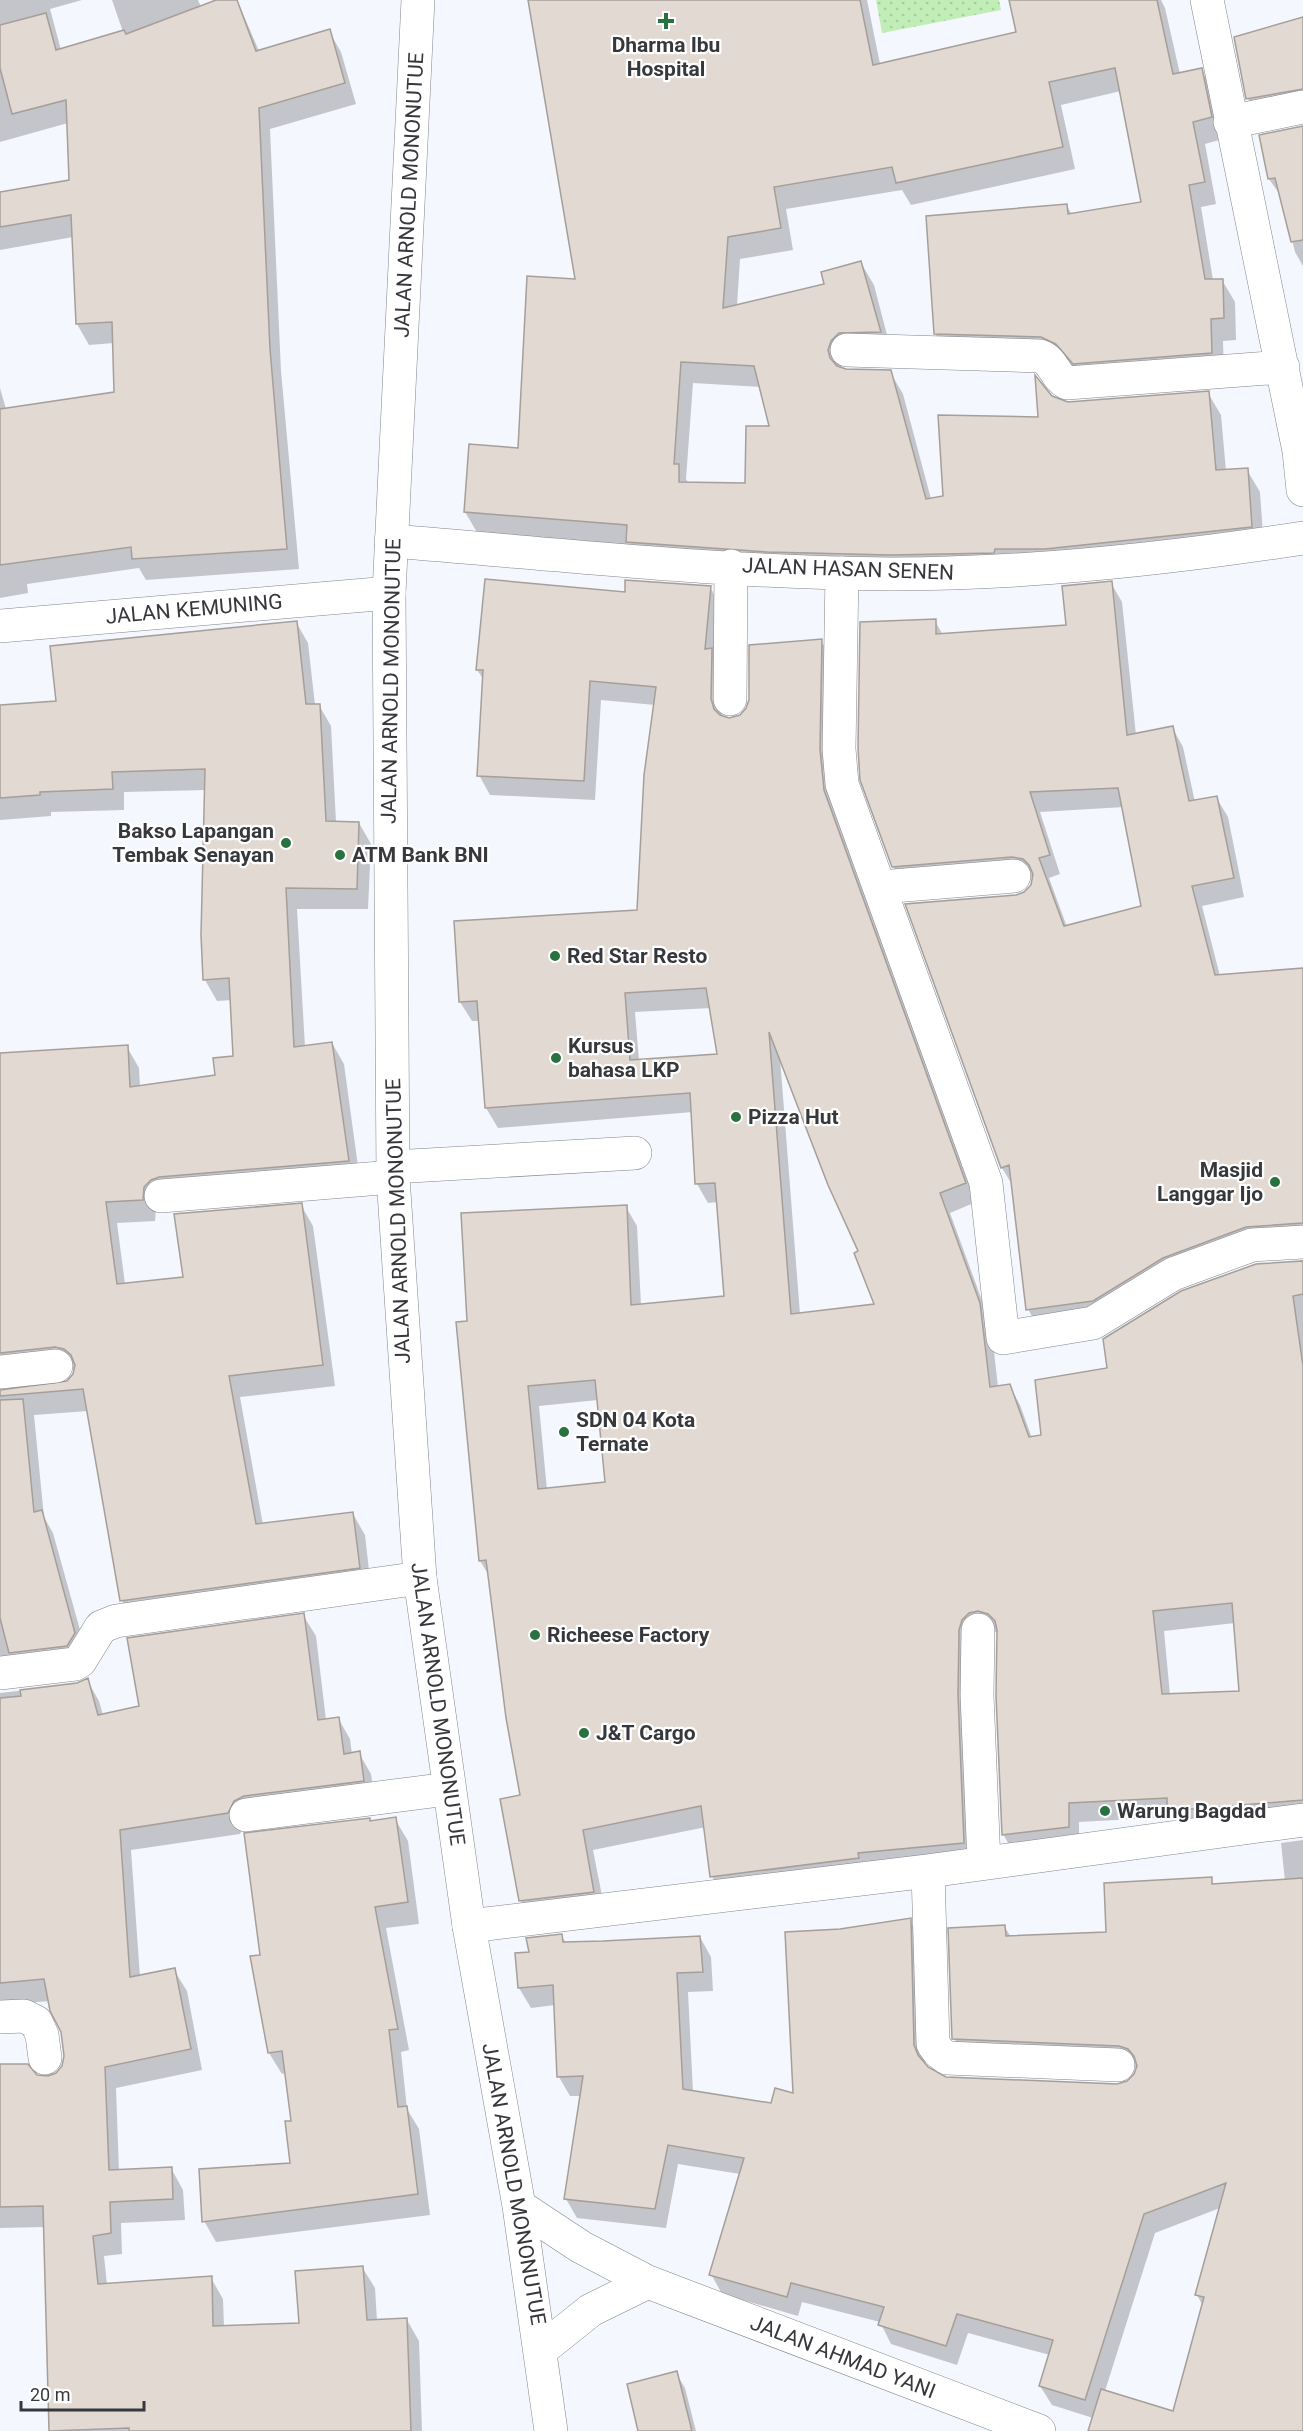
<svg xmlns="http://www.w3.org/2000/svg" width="1303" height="2431" font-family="Roboto,sans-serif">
	<defs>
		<pattern id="grass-dots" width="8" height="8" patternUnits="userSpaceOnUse" patternTransform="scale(1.5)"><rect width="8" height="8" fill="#c0eeb6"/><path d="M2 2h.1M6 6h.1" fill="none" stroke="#a6cd9d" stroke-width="1.8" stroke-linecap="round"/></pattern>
	</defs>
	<rect width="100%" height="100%" fill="#f4f7fe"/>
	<!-- grass -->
	<path fill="url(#grass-dots)" d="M876 0H999L1001 10 882 33Z"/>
	<!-- shadow -->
	<path fill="#0003" fill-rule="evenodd" d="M0 0H82L50 9 61 50 123 32 112 0H198L201 7 220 0H237L259 51 329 31 341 52 356 104 270 129 281 371 299 569 146 580 139 568 27 584 28 593 0 598V388L6 409 116 393 114 343 89 345 77 324 73 237 0 250V194L71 182 68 123 0 142Z
		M529 0H867L880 64 1018 33 1011 0H1161L1165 8 1180 74 1201 70 1214 92 1223 139 1205 144 1216 204 1201 207 1213 280H1222L1235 302 1236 340 1223 341 1224 375 1087 386 1071 366 948 356 935 333 1067 206 1072 215 1143 203 1121 91 1061 105 1075 169 911 205 902 190 786 209 793 250 740 259 737 306 826 285 861 263 874 285 892 354 843 363 841 369 890 372 903 394 931 499 945 497 1040 419 1051 397 1068 403 1208 393 1221 415 1226 471 1247 470 1260 492 1264 549 1006 574 478 534 465 512 519 449 577 280ZM693 383 761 387 771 427 747 485 689 484 686 479Z
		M1303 26V108L1258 117 1248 99 1235 38Z
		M1303 126V266L1295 252 1281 196 1269 179 1261 136Z
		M1111 583 1122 602 1136 735 1172 727 1183 747 1195 802 1216 797 1228 817 1244 897 1202 906 1220 976 1303 969V1243L1039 1329 1028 1309 1013 1186 1002 1168 907 905 1016 896 1025 893 1032 885 1033 878 1024 876 905 886 893 867 935 621 943 635 1068 626ZM1124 807 1143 907 1067 927 1049 878 1060 874 1040 812Z
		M710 587 721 607 722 717 729 719 741 716 821 641 833 660 831 770 976 1202 950 1213 991 1325 998 1387 1009 1385 1020 1405 1032 1438 1043 1436 1108 1369 1256 1265 1303 1260V1823L1180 1830 1173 1817 1079 1822V1846L1014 1854 1003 1834 998 1633 990 1630 975 1862 723 1896 712 1876 706 1827 593 1850 605 1911 532 1920 521 1901 522 1796 490 1577 480 1561 468 1323 626 1207 637 1226 641 1305 726 1297 718 1202 708 1203 697 1184 693 1112 498 1128 486 1108 480 1021H472L460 1002 639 911 655 705 601 700 595 800 490 795 479 775 484 680 477 670 626 594ZM711 1008 719 1056 639 1061 635 1012ZM780 1058 860 1252 876 1305 800 1314ZM598 1400 607 1484 547 1490 539 1406ZM1235 1623 1240 1692 1170 1695 1164 1631Z
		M296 622 308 643 315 705H319L331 726 336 822 359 823 371 844 368 909H297L305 1047 332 1043 344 1064 360 1181 156 1209 155 1221 117 1223 125 1284 185 1279 301 1205 313 1226 335 1386 240 1397 263 1525 353 1514 365 1535 371 1588 134 1622 122 1601 88 1411 34 1415 44 1517 53 1533 87 1655 0 1680V1392L67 1383 75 1369 67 1368 0 1379V1055L127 1047 139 1068 140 1087 217 1077 235 1057 232 1000 217 1001 205 980 206 790 124 792V810L51 812V816L0 820V707L58 702Z
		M303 1615 316 1636 326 1720 338 1718 350 1739 352 1754 359 1753 371 1774 375 1802 246 1821 240 1834 131 1850 140 1977 174 1970 187 1991 202 2070 116 2088 119 2171 171 2168 183 2190 185 2220 121 2223 122 2254 104 2256 107 2285 211 2278 223 2299 224 2327 301 2324 362 2267 375 2288 377 2321 407 2320 419 2341 422 2431H50L45 2227 0 2228V2065L47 2078 57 2074 64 2066 62 2032 50 2001 0 2005V1693L78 1684 87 1680 99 1701 103 1715 140 1707Z
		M395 1819 408 1841 419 1924 386 1928 409 2050 401 2052 407 2109 419 2129 430 2215 216 2242 204 2221 292 2165 293 2122 286 2073 282 2074 269 2053 252 1958 262 1956 370 1822Z
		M1303 1840V2431H1092L1093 2418 1052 2405 1040 2386 1050 2355 968 2333 957 2365 891 2344 880 2322 802 2302 798 2316 722 2294 711 2274 740 2174 678 2164 666 2228 577 2218 566 2199 582 2096H570L559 2077 555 2005 531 2008 519 1988 517 1955 531 1954 561 1935 566 1943 700 1937 711 1957 713 1991 688 1992 693 2092 772 2104 794 2095 840 1931 910 1920 921 1940 925 2066 946 2078 1118 2085 1128 2083 1135 2075 1138 2068 965 2058 954 2038 1004 1926 1011 1937 1108 1933 1211 1879 1214 1885 1285 1881 1281 1843ZM1220 2208 1197 2295 1203 2306 1172 2419 1105 2391 1155 2233Z
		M676 2373 685 2388 696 2431H640Z"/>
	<!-- building -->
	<path fill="#e1d9d2" stroke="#a69e98" stroke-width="1.5" fill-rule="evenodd" d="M216 0H237L256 51 330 29 345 83 259 108 270 349 287 549 132 559 131 547 0 565V409L114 392 112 322 76 324 71 215 0 227V192L69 180 66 100 12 114 0 68V25L46 13 56 50 124 30 126 34Z
		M528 0H860L873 65 1016 32 1009 0H1157L1173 74 1202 68 1212 117 1193 122 1205 182 1189 185 1205 279H1223L1224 318 1211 319 1212 353 1073 364 1056 344 1041 337 934 334 926 216 1067 204 1068 214 1141 202 1115 68 1049 82 1063 147 896 183 892 167 774 187 781 228 728 237 723 308 824 284 821 272 861 261 881 332 839 333 831 341 828 350 830 358 837 366 846 369 891 370 926 499 943 496 938 415 1038 417 1035 375 1052 396 1068 402 1209 391 1216 470 1248 468 1252 527 1045 549H995L994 553 891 555 767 552 626 542 627 525 464 512 469 444 518 448 527 276 575 279ZM681 362 754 366 769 426H746L745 483 679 482V464H674Z
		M1303 17V89L1246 99 1234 37Z
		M1303 126V240L1291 242 1275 178 1268 179 1259 135Z
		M485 579 625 592V580L711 586 705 649 712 648 711 699 714 709 720 715 729 718 740 715 746 708 749 700V645L822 639 820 749 824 790 966 1183 940 1193 980 1303 990 1387 1010 1384 1029 1437 1041 1435 1035 1380 1107 1368 1103 1339 1181 1291 1256 1264 1303 1261V1294L1293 1296 1303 1366V1800L1167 1811V1798L1069 1803V1827L1002 1835 996 1695 997 1630 995 1621 988 1614 978 1611 969 1613 962 1620 959 1630 958 1696 964 1843 858 1853 859 1858 710 1877 701 1806 583 1830 594 1892 519 1901 500 1799 520 1795 506 1718 486 1560 479 1561 456 1322 467 1321 461 1213 627 1205 631 1305 724 1296 715 1183 695 1184 690 1093 485 1108 477 1001 459 1002 454 921 637 910 644 775 656 687 590 681 584 781 477 776 483 670H476ZM706 988 717 1054 630 1060 625 993ZM769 1032 828 1185 858 1251 854 1253 874 1304 791 1314ZM595 1380 605 1482 538 1489 528 1386ZM1232 1603 1239 1691 1162 1694 1153 1611Z
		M1112 581 1127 735 1173 726 1189 801 1217 796 1234 878 1192 886 1215 975 1303 968V1223L1246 1227 1163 1258 1093 1301 1026 1310 1009 1165 1001 1168 905 904 1016 895 1024 892 1031 885 1033 874 1029 865 1023 859 1012 857 892 867 860 780 858 748 860 622 936 619V634L1066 625 1062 586ZM1118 788 1141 906 1064 926 1039 858 1050 855 1030 792Z
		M297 621 306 704H320L326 821 359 822 357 889 286 888 294 1047 332 1042 349 1161 159 1177 151 1180 144 1187 143 1200 106 1202 117 1284 183 1277 174 1214 302 1203 323 1365 229 1376 256 1524 353 1512 360 1568 120 1601 83 1389 0 1396V1390L67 1381 73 1374 75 1365 71 1355 64 1349 55 1347 0 1353V1053L128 1045 130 1087 215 1075 213 1058 233 1056 229 978 203 980 201 935 205 769 112 772 113 789 40 792V795L0 798V705L56 701 50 646Z
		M23 1399 34 1512 42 1510 75 1633 67 1646 9 1653 0 1618V1400Z
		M304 1613 318 1720 339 1717 344 1754 360 1751 364 1781 244 1796 234 1801 228 1813 120 1830 130 1977 175 1968 191 2049 105 2067 109 2170 172 2167 173 2199 110 2202 111 2233 93 2236 98 2284 212 2276 213 2326 299 2323 295 2271 363 2266 367 2320 407 2318 411 2431H129V2428L49 2431 43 2206 0 2207V2064H28L37 2075 48 2076 56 2073 62 2066 64 2056 61 2032 50 2011 44 1979 0 1983V1698L21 1696 20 1690 77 1683 88 1678 98 1715 139 1706 127 1638Z
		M396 1817 408 1902 375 1907 398 2029 389 2030 398 2107 407 2106 418 2194 202 2222 199 2169 290 2163 285 2121H291L282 2051 268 2053 250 1956 260 1955 244 1833 370 1818V1821Z
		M1212 1877V1884L1303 1878V2431H1088L1101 2389 1173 2411 1204 2297 1195 2295 1226 2183 1144 2214 1085 2400 1039 2386 1053 2340 957 2314 946 2346 878 2325 884 2307 791 2283 787 2297 709 2275 744 2158 668 2145 655 2209 564 2199 583 2076 557 2077 553 1985 518 1988 515 1953 529 1952 526 1938 562 1934 563 1942 603 1941 700 1936 703 1972 677 1973 683 2089 771 2103 775 2088 793 2093 785 1932 840 1929 911 1918 914 2045 918 2055 928 2067 946 2077 1117 2084 1127 2081 1134 2074 1137 2066 1134 2056 1128 2049 1119 2046 952 2039 948 1928 1005 1925 1006 1936 1106 1932 1104 1883Z
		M677 2371 692 2431H638L627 2384Z"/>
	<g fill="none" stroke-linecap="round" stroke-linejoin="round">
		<defs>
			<path id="minor" d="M1207 0 1299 451 1303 450
				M1230 122 1303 107
				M847 350 1040 356C1053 360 1055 377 1067 383L1283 367
				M1299 451 1303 490
				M391 541C557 554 725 573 891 574 1029 574 1167 559 1303 538
				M842 573 839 749 842 784 986 1183 1003 1338 1093 1323 1173 1274 1252 1245 1303 1242
				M0 626 389 593
				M730 699 731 566
				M881 887 1014 876
				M393 1167 635 1153
				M161 1196 393 1177
				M0 1372 56 1366
				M978 1630 977 1695 984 1863
				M0 1673 75 1664 80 1661 101 1627 116 1621 420 1578
				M246 1815 448 1789
				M928 1871 933 2044 939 2052 947 2058 1118 2065
				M469 1926 928 1871 1303 1820
				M0 2017 24 2016 36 2022 42 2035 45 2058"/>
			<path id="trunk" d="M418 0 389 593 393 1177 420 1578 469 1926 519 2206 551 2431
				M519 2206 581 2247 648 2282 1039 2431
				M541 2350 591 2310 648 2282"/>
		</defs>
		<!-- minor casing -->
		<use href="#minor" stroke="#82858d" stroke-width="34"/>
		<!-- trunk casing -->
		<use href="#trunk" stroke="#82858d" stroke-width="34"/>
		<!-- minor -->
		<use href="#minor" stroke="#fff" stroke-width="33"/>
		<!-- trunk -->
		<use href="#trunk" stroke="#fff" stroke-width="33"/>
	</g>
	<!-- markers -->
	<g fill="#29713e" stroke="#fff" stroke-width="2">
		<path d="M663 12h6v6h6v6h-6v6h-6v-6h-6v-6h6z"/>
		<circle cx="286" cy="843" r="6"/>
		<circle cx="340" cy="855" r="6"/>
		<circle cx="555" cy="956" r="6"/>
		<circle cx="556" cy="1058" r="6"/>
		<circle cx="736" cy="1117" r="6"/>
		<circle cx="1275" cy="1182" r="6"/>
		<circle cx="564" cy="1432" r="6"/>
		<circle cx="535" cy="1635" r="6"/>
		<circle cx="584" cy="1733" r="6"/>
		<circle cx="1105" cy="1811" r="6"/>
	</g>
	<g text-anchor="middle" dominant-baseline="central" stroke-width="4.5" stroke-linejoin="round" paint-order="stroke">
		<!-- poi labels -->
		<g font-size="21" font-weight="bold" fill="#37383c" stroke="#fff" text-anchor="start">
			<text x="666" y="45" text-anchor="middle">Dharma Ibu<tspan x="666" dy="24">Hospital</tspan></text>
			<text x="274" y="831" text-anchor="end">Bakso Lapangan<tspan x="274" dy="24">Tembak Senayan</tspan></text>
			<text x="352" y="855">ATM Bank BNI</text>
			<text x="567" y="956">Red Star Resto</text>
			<text x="568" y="1046">Kursus<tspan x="568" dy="24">bahasa LKP</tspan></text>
			<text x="748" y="1117">Pizza Hut</text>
			<text x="1263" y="1170" text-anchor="end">Masjid<tspan x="1263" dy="24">Langgar Ijo</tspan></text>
			<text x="576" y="1420">SDN 04 Kota<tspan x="576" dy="24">Ternate</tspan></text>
			<text x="547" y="1635">Richeese Factory</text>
			<text x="596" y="1733">J&amp;T Cargo</text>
			<text x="1117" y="1811">Warung Bagdad</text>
		</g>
		<!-- street labels -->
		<g font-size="21" fill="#37383c" stroke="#fff">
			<text transform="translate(409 195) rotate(-87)">JALAN ARNOLD MONONUTUE</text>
			<text transform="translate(848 569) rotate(2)">JALAN HASAN SENEN</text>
			<text transform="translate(194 609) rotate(-5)">JALAN KEMUNING</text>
			<text transform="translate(391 681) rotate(-89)">JALAN ARNOLD MONONUTUE</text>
			<text transform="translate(398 1221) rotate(-92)">JALAN ARNOLD MONONUTUE</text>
			<text transform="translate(438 1704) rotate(82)">JALAN ARNOLD MONONUTUE</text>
			<text transform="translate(514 2184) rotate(80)">JALAN ARNOLD MONONUTUE</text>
			<text transform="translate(843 2357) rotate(21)">JALAN AHMAD YANI</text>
		</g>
	</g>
	<!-- scale -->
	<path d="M21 2401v9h123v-9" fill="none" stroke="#37383c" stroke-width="3"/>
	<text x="30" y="2401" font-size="18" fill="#37383c" stroke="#ffffff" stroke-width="4.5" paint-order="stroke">20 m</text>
</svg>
